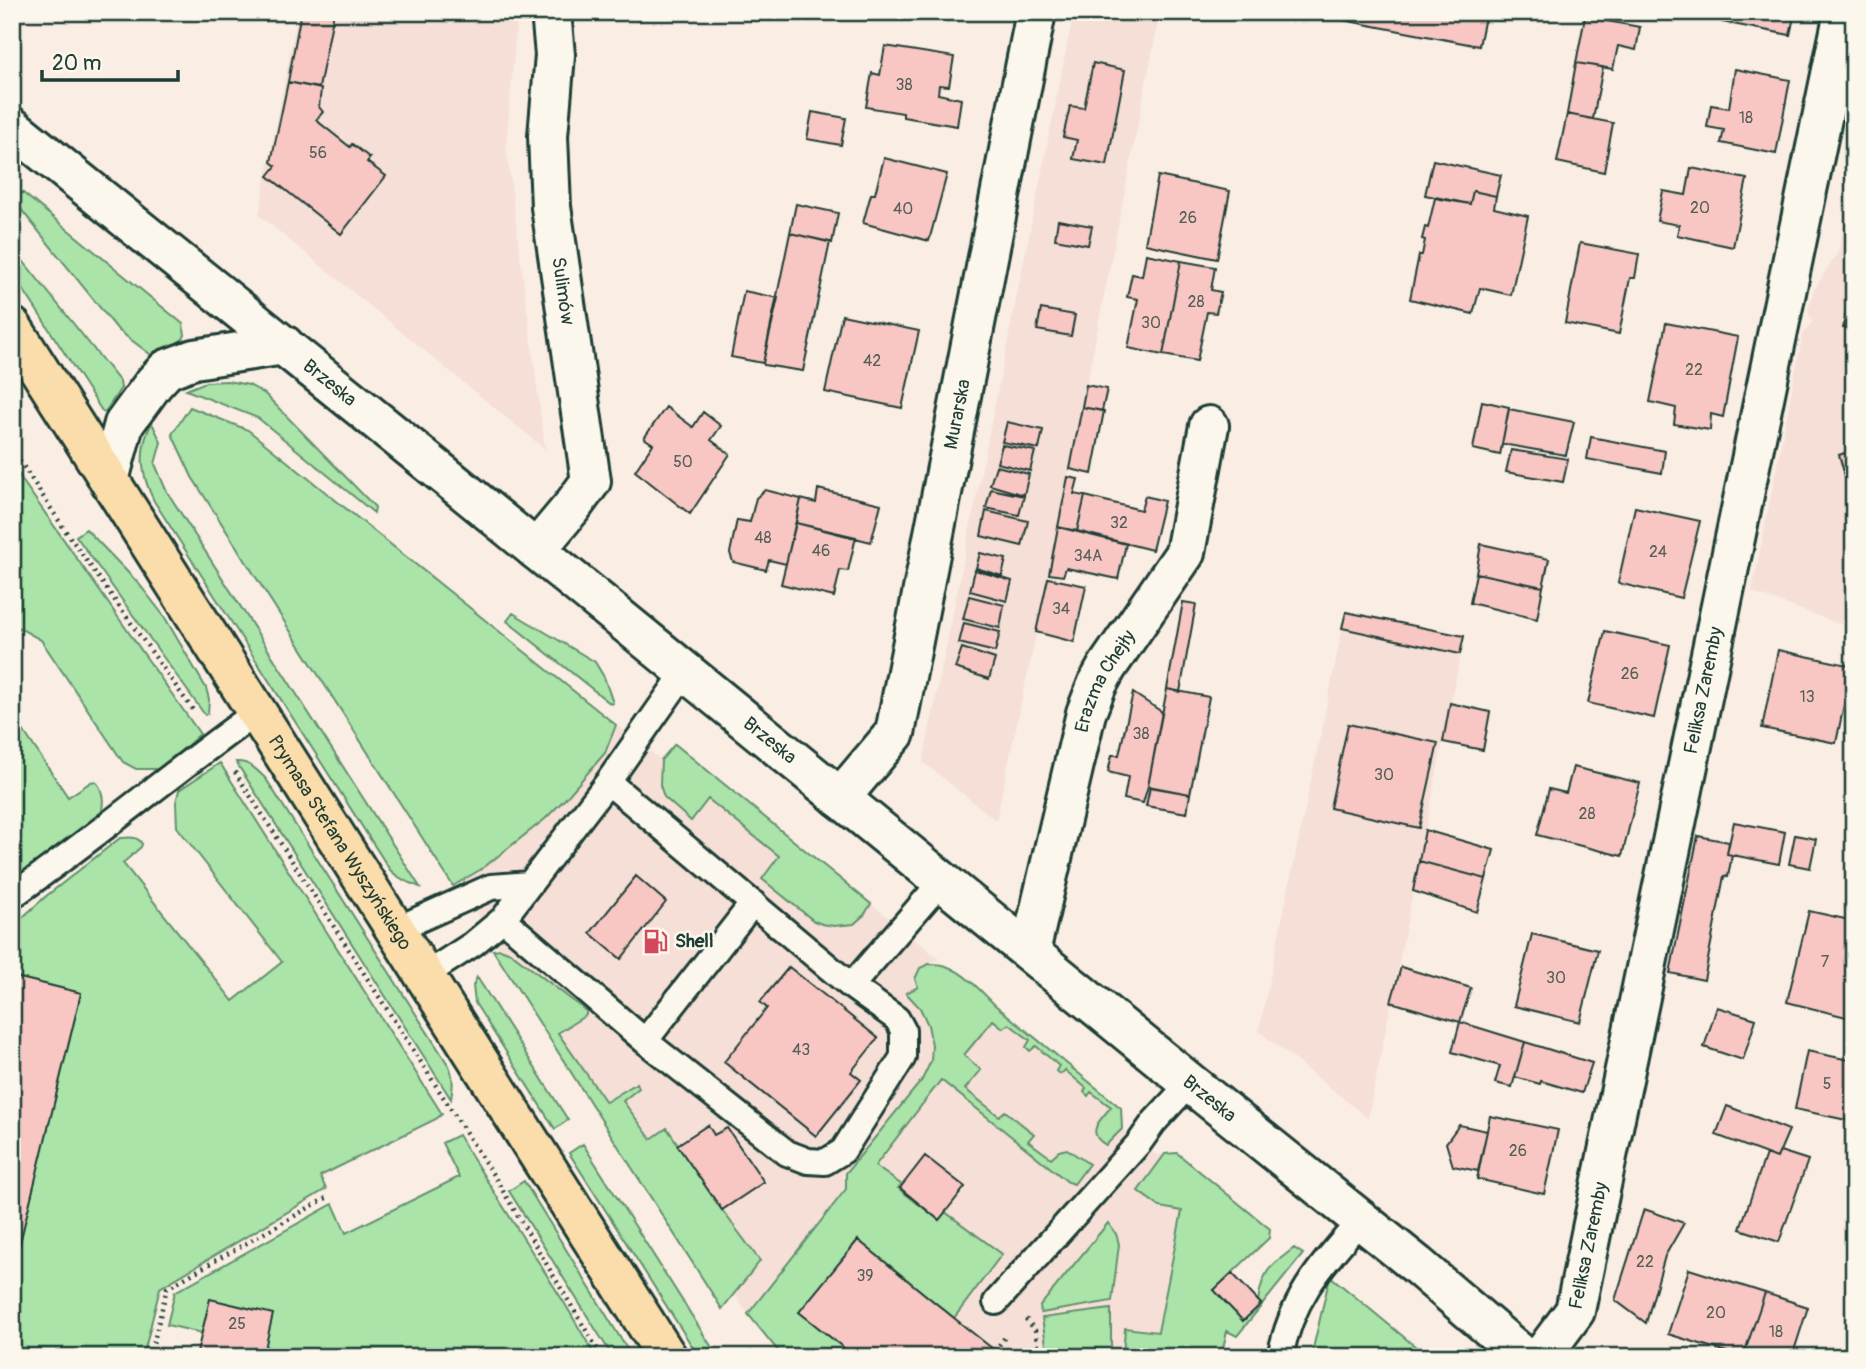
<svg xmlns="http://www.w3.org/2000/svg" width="1866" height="1369" font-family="Pangolin,sans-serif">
	<rect width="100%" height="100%" fill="#faede4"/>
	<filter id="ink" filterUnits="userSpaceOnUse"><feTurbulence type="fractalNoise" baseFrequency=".0143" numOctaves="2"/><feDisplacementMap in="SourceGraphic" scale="14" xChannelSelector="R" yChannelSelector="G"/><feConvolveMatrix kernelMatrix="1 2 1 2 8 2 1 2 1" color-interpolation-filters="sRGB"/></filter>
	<g filter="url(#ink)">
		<!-- built -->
		<path fill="#f5dfd7" d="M298 12H516V29L506 146 545 449 259 215Z
			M1074 12H1160L1049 574 996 820 923 762Z
			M1854 177V629L1752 592 1803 334 1813 322 1808 312 1813 292 1838 252Z
			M1346 612 1464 636 1368 1118 1259 1031Z
			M616 725 661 760 660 785 690 821 708 799 779 856 814 921 834 926 854 924 866 913 871 904 939 959 920 968 918 987 920 1008 928 1025 932 1045 931 1061 922 1080 995 1005 1121 1108 1122 1129 1139 1143 1157 1155 1177 1153 1208 1178 1172 1357H783L748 1314 606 1103 500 949 458 883 483 868 545 819 605 753Z"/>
		<!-- green -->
		<path fill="#aae4a9" stroke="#64906e" stroke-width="2" d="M22 192 183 324 185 335 183 339 154 357 118 330 15 202Z
			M12 247 120 382 121 388 105 412 102 411 12 272Z
			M227 381 249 385 265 394 375 507 374 513 258 418 186 390 206 382Z
			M190 407 248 430 616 725 605 753 566 798 545 819 483 868 453 886 192 477 172 434Z
			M151 424 153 425 161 442 155 464 166 490 420 887C409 883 399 879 390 870L154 501C141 475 138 451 151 424Z
			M12 464 24 483 200 734 161 769H136L123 762 41 640 12 624Z
			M86 529 139 584 164 616 206 688 209 699 208 713 205 715 76 536Z
			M513 613 595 662 604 677 613 703 611 704 507 621Z
			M12 714 68 797 91 782 95 781C104 789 104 804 101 815L34 869 12 878Z
			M675 744 871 904 864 915 854 924 834 926 822 924 814 921 762 879 779 856 708 799 691 821 664 797 660 785 661 760Z
			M236 762C249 761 257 770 266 779L449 1066C454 1077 453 1087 451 1099Z
			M220 763 442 1114 436 1119 320 1176 326 1189 160 1288 143 1357H12V1262H15L81 993 16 977 12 993V927L45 897 120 838C129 838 137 835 142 844L141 847 123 863 233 1001 282 962 177 827 176 802 179 790Z
			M500 949 511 953 586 1011V1015L558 1033 606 1102 637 1083 639 1088 623 1101 651 1139 667 1128 722 1210 760 1261 722 1309 493 950Z
			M929 964C934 964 941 964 946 966 965 973 981 991 995 1005L1121 1108 1122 1129 1106 1145C1084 1133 1101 1119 1111 1107L1091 1092 1088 1096 1084 1092 1086 1088 1065 1070 1061 1074 1056 1071 1059 1066 1036 1046 1030 1051 1026 1047 1030 1040 1009 1024 1003 1028 993 1020 964 1055 981 1070 965 1089 999 1116 1005 1111 1034 1134 1028 1141 1051 1158 1059 1151 1067 1149 1089 1164 1074 1184 1068 1182 941 1080 875 1166 902 1185 898 1188 939 1220 945 1212 1002 1254 954 1318 858 1240 800 1312 855 1357H783L748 1314 846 1189V1173L922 1080 931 1061 932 1045 928 1025 920 1008 906 993 918 987 915 979 920 968Z
			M477 977 568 1120 555 1129 475 1003 473 986Z
			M458 1135 565 1304 596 1357H263L210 1300 202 1333 167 1325 175 1292 333 1204 346 1233 459 1177 442 1143Z
			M583 1144 718 1357H699L569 1153Z
			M1177 1153 1270 1229 1269 1238 1214 1290 1243 1320 1261 1304 1258 1300C1264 1268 1270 1267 1294 1248L1303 1254 1237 1336 1227 1331 1221 1357H1123L1125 1328 1158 1332 1182 1211 1160 1207 1138 1191 1165 1154Z
			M524 1181 632 1357H613L509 1191Z
			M1108 1223 1116 1234 1119 1244 1112 1301 1041 1313 1040 1306Z
			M1330 1276 1428 1357H1311Z
			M1111 1309V1357H1054L1047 1351 1042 1318Z"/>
		<!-- building -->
		<path fill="#f8c7c4" stroke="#1f3d34" stroke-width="2" d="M301 12H334L319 88 288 82Z
			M1333 12H1486L1479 46 1332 18Z
			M1724 12H1795L1790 35 1722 22Z
			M1585 17 1640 27 1636 50 1618 46 1613 69 1576 63Z
			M885 46 954 57 949 86 939 85 938 94 961 99 957 126 903 117V113L866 107 872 73 880 75Z
			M1093 63 1125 70 1107 165 1073 159 1077 140 1063 137 1070 106 1084 108Z
			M1576 63 1603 67 1593 119 1567 114Z
			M1735 69 1790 80 1776 154 1721 143 1724 130 1707 127 1711 105 1729 108Z
			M288 82 321 89 319 107 323 112 316 120 350 147 352 144 370 158 367 162 386 176 341 234 268 176 276 166 271 162Z
			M812 112 846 118 841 145 807 139Z
			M1567 114 1613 123 1604 172 1557 162Z
			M884 158 947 174 929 241 863 223 871 194H875Z
			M1433 160 1501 175 1496 196 1473 191 1470 204 1425 195Z
			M1691 168 1747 179 1733 247 1677 235 1679 225 1657 221 1663 191 1686 195Z
			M1158 176 1230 191 1217 259 1145 244Z
			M1473 191 1496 196 1494 208 1528 216 1511 295 1480 288 1473 314 1410 299 1419 255H1422L1425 240 1422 239 1425 227 1428 228 1435 198 1470 204Z
			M796 204 838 213 832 243 790 233Z
			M1058 220 1092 226 1088 245 1055 239Z
			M790 233 830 242 803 371 764 365 763 363Z
			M1580 243 1639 254 1635 278H1630L1619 334 1565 323Z
			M1146 254 1181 261 1163 355 1128 348 1138 299 1127 297 1132 274 1142 276Z
			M1181 261 1215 267 1211 290 1221 292 1216 313 1207 312 1197 361 1163 355Z
			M1854 268V330L1843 328Z
			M744 291 778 298 763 363 731 357Z
			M1041 309 1075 315 1071 336 1037 330Z
			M842 315 919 331 902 408 825 392Z
			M1666 323 1738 337 1723 417 1711 414 1710 430 1674 424 1676 408 1650 402Z
			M1086 385 1107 389 1102 411 1082 407Z
			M1482 401 1509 407 1500 455 1473 449Z
			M666 407 693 427 703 412 721 426 711 440 730 454 690 514 635 471 653 444 644 438Z
			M1082 407 1104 411 1092 474 1070 469Z
			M1509 409 1574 422 1566 455 1502 444Z
			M1007 422 1043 430 1039 449 1002 442Z
			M1591 437 1665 451 1662 473 1587 459Z
			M1002 445 1035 451 1030 471 997 463Z
			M1511 450 1568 459 1563 482 1506 472Z
			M1853 450H1854V507L1839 455Z
			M996 466 1029 474 1024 495 990 485Z
			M1068 477 1078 479 1074 494 1085 496 1077 531 1058 527Z
			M818 489 881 504 871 542 796 523 801 499 816 503Z
			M991 489 1024 496 1019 515 986 508Z
			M765 490 801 499 786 564 769 560 766 570 733 562 730 553 737 520 750 522 756 498Z
			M1085 496 1141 510 1145 496 1164 501 1152 550 1077 531Z
			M1635 507 1700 521 1681 598 1618 583Z
			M986 511 1028 521 1022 546 981 536Z
			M796 523 856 537 848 571 840 570 834 597 781 584Z
			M1058 527 1126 544 1118 579 1066 568 1063 576 1049 574Z
			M1481 544 1549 559 1543 587 1476 573Z
			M980 553 1006 559 1002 576 976 568Z
			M975 570 1012 581 1007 601 970 591Z
			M1476 573 1543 587 1537 619 1470 603Z
			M1048 578 1086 586 1074 642 1036 632Z
			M969 596 1004 605 1000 628 963 619Z
			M1183 602 1196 604 1180 692 1167 689Z
			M1346 612 1464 636 1460 654 1342 628Z
			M964 623 1000 632 995 652 959 643Z
			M1605 631 1670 645 1654 718 1588 703Z
			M962 648 995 659 989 679 955 668Z
			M1778 650 1852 666 1836 743 1762 728Z
			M1167 689 1209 697 1190 794 1148 786Z
			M1133 693 1162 712 1148 786 1143 803 1124 799 1128 777 1108 772 1112 755H1119Z
			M1450 703 1490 712 1483 750 1443 742Z
			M1348 724 1438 743 1419 828 1330 808Z
			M1573 767 1640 783 1622 856 1537 835 1549 789 1566 793Z
			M1150 787 1190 794 1187 813 1146 806Z
			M1734 822 1785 832 1779 864 1727 854Z
			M1425 830 1494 850 1486 879 1419 861Z
			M1795 835 1816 839 1810 868 1789 864Z
			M1698 836 1729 842 1727 854 1732 855 1728 877 1724 876 1704 980 1670 973Z
			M1419 861 1486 879 1477 912 1413 891Z
			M636 876 666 902 621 959 590 933Z
			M1809 911 1854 921V1019L1787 1002Z
			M1532 934 1598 950 1580 1022 1514 1006Z
			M789 967 878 1038 851 1072 861 1080 816 1136 724 1062 767 1008 760 1002Z
			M1401 967 1471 988 1460 1022 1391 1002Z
			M16 977 81 993 15 1263 12 1262V993Z
			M1717 1007 1756 1019 1743 1060 1704 1047Z
			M1460 1022 1525 1042 1512 1087 1495 1083 1500 1066 1452 1052Z
			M1525 1042 1592 1063 1582 1093 1541 1081 1540 1084 1515 1077Z
			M1807 1051 1854 1061V1107L1851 1121 1795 1109Z
			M1727 1106 1789 1130 1777 1158 1716 1135Z
			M1490 1116 1558 1130 1544 1194 1477 1179Z
			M708 1125 714 1135 727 1128 764 1182 722 1210 677 1145Z
			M1459 1125 1487 1131 1478 1171 1453 1166 1446 1143Z
			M1780 1151 1808 1160 1779 1242 1740 1229 1766 1154 1777 1158Z
			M925 1156 965 1187 939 1220 900 1188Z
			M1644 1209 1684 1223 1665 1256 1646 1323 1615 1300Z
			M858 1240 954 1318 1003 1357H855L799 1312Z
			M1689 1269 1765 1293 1743 1357 1668 1334Z
			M1232 1273 1261 1304 1243 1321 1214 1290Z
			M1765 1293 1808 1307 1792 1357H1743Z
			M210 1299 273 1314 263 1357H196Z"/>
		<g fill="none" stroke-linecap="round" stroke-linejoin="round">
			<defs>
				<path id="lane" d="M12 896C96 837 174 771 257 712
					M503 919 645 1041 787 1153 808 1161 825 1162 843 1151 903 1057V1030L897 1019 851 986 608 782
					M395 930 491 887 530 884
					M425 975 473 944 503 919 608 782 685 672
					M851 986 942 881
					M645 1041 753 903
					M996 1302 1139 1143 1154 1122 1190 1083
					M1280 1357C1292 1296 1322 1265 1361 1220"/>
				<g id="street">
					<path d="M536 550 572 507 591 481 551 207 548 136 555 55 551 12"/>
					<path id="s1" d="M840 798 895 733 1036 12"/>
					<path id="s2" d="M1030 952 1086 713 1097 685 1107 667 1185 553 1209 426"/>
					<path id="s3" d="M1541 1357 1575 1311 1844 12"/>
				</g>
				<g id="secondary">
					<path id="s4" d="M12 127 443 474 1190 1083 1417 1265 1524 1357"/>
					<path d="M109 480 124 424 154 383 167 369 194 359 284 345"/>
				</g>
				<g id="primary">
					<path id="s5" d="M12 327 667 1357"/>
				</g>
			</defs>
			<!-- lane casing -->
			<use href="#lane" stroke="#1f3d34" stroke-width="30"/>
			<!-- street casing -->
			<use href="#street" stroke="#1f3d34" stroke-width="44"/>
			<!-- secondary casing -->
			<use href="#secondary" stroke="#1f3d34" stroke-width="44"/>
			<!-- primary casing -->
			<use href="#primary" stroke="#1f3d34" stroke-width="44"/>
			<!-- path -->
			<path stroke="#1f3d34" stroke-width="4.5" stroke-dasharray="2 5" stroke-linecap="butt" d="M12 449 67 533 195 713
				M235 772 497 1181 602 1357
				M1026 1319 1035 1330 1040 1357
				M995 1351 1005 1337
				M150 1357 167 1288 328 1197"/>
			<!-- lane -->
			<use href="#lane" stroke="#fbf7ec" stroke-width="24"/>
			<!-- street -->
			<use href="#street" stroke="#fbf7ec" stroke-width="38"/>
			<!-- secondary -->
			<use href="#secondary" stroke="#fbf7ec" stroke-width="38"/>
			<!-- primary -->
			<use href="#primary" stroke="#faddab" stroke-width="38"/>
		</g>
	</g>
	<!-- icons -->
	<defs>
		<symbol id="fuel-bare" viewBox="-9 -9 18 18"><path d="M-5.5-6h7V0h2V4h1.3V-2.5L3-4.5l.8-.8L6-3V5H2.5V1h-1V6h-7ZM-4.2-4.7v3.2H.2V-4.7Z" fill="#d1495b" stroke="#fbf7ec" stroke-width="2.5" paint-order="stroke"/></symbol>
	</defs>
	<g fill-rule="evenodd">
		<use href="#fuel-bare" x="638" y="924" width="35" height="35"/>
	</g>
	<g text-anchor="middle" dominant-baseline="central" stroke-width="5" stroke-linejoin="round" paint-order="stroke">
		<!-- number labels -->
		<g font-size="16" fill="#556058">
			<text x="904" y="85">38</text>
			<text x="1746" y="118">18</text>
			<text x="318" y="153">56</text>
			<text x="1700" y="208">20</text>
			<text x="903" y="209">40</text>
			<text x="1188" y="218">26</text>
			<text x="1196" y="302">28</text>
			<text x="1151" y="323">30</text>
			<text x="872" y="361">42</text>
			<text x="1694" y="370">22</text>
			<text x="683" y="462">50</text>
			<text x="1119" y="523">32</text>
			<text x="763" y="538">48</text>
			<text x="821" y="551">46</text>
			<text x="1658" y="552">24</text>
			<text x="1088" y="556">34A</text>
			<text x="1061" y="609">34</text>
			<text x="1630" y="674">26</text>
			<text x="1807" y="697">13</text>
			<text x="1141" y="734">38</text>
			<text x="1384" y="775">30</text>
			<text x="1587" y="814">28</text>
			<text x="1825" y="962">7</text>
			<text x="1556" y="978">30</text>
			<text x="801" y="1050">43</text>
			<text x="1827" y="1084">5</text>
			<text x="1518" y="1151">26</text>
			<text x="1645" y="1262">22</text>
			<text x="865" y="1276">39</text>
			<text x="1716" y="1313">20</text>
			<text x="237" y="1324">25</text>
			<text x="1776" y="1332">18</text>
		</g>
		<!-- street labels -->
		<g font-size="19" fill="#1f3d34" stroke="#fbf7ec">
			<text transform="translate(563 291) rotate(82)">Sulimów</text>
			<text stroke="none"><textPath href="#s4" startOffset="408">Brzeska</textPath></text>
			<text stroke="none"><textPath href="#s1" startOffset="410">Murarska</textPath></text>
			<text stroke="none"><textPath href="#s2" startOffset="282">Erazma Chejły</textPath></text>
			<text stroke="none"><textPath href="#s3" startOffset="691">Feliksa Zaremby</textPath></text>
			<text stroke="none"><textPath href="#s4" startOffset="975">Brzeska</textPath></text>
			<text stroke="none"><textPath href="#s5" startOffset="611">Prymasa Stefana Wyszyńskiego</textPath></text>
			<text stroke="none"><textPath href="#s4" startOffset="1542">Brzeska</textPath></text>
			<text stroke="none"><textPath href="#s3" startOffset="124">Feliksa Zaremby</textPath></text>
		</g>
		<!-- poi labels -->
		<g font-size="19" font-weight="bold" fill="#1f3d34" stroke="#fbf7ec" text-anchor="start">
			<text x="675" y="941">Shell</text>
		</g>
	</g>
	<!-- margin -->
	<rect width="1866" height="1369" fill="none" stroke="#fbf7ec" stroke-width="42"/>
	<rect x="21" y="21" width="1824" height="1327" fill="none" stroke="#1f3d34" stroke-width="2.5" filter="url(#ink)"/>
	<!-- scale -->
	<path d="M42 70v10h136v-10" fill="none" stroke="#1f3d34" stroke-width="3.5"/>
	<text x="52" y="70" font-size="21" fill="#1f3d34" stroke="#fbf7ec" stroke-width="5" paint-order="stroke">20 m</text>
</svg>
